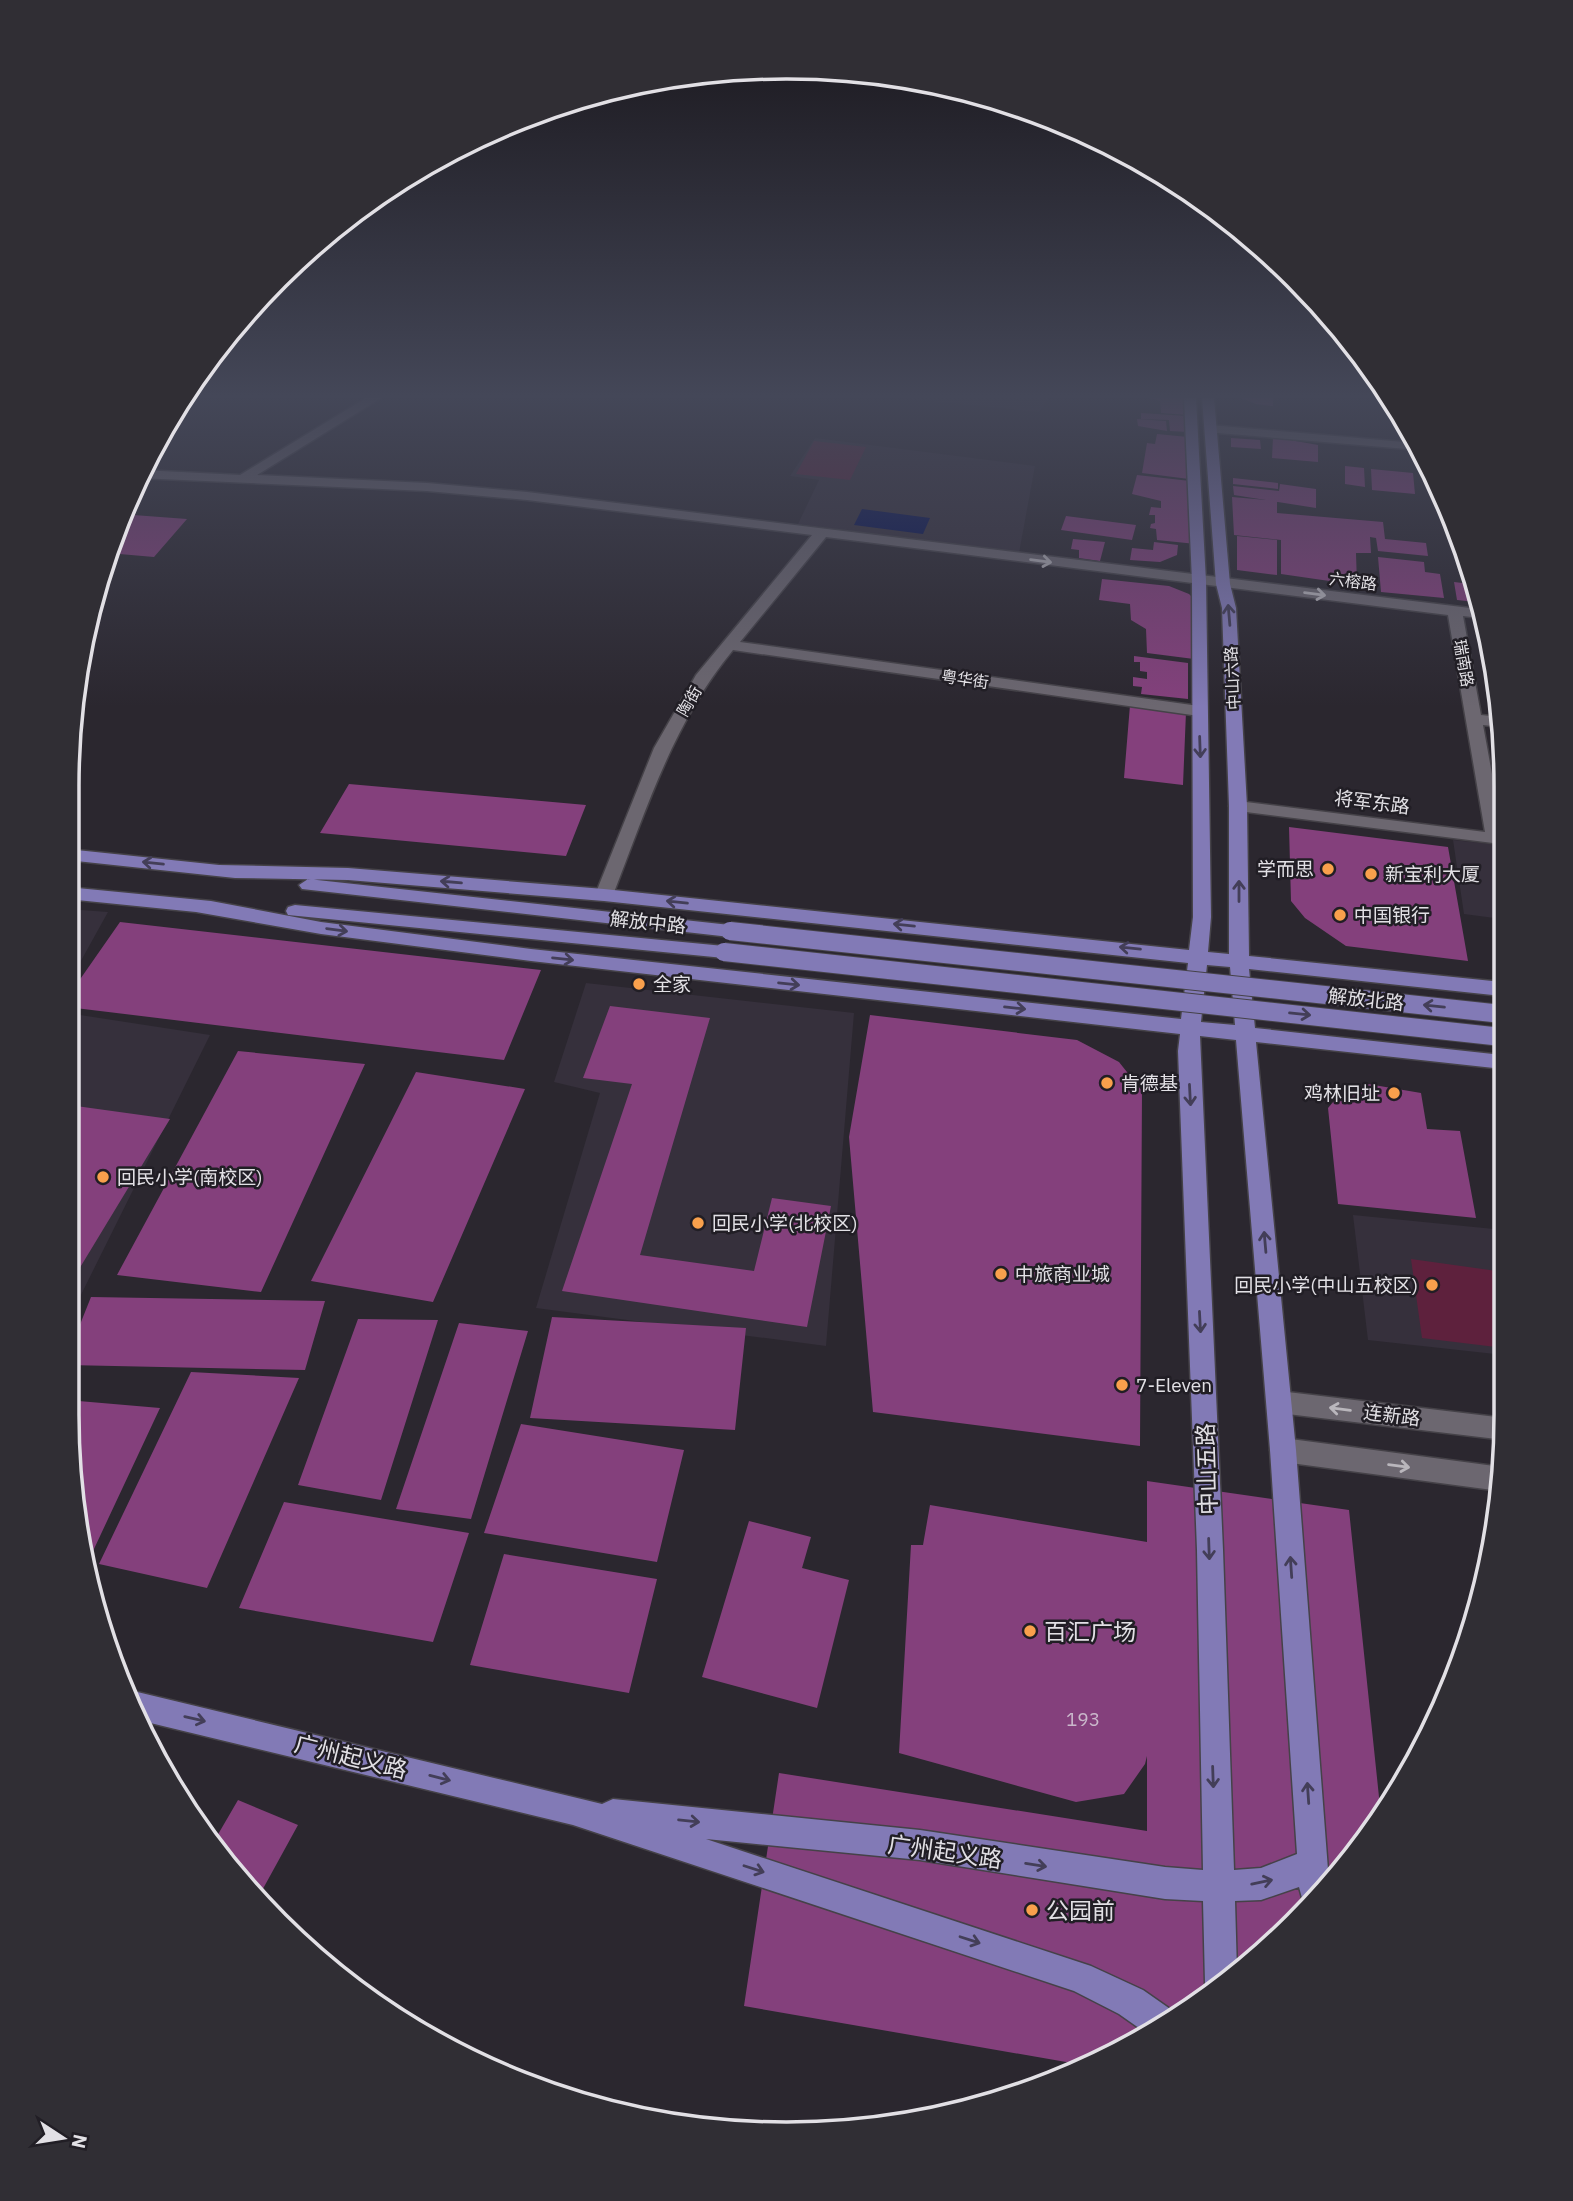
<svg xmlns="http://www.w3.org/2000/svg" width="1573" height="2201" font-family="'IBM Plex Sans','Noto Sans SC',sans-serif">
	<rect width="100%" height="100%" fill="#2b272f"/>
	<!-- built -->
	<path fill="#36303c" d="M903 398H1048L1039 412Z
		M815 438 1035 466 1019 553 798 524 819 480 790 476Z
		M1453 840 1501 845 1502 919 1464 914Z
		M67 909 108 912 67 986Z
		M586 983 854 1013 826 1346 536 1308 600 1093 554 1082Z
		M67 1013 210 1035 69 1319H67Z
		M1353 1215 1504 1230V1355L1368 1340Z"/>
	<!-- green -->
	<path fill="#5e213d" d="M814 441 866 447 850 480 796 474Z
		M1411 1259 1504 1272V1348L1422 1338Z"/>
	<!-- water -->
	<path fill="#010e52" d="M862 509 930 518 923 534 854 525Z"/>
	<!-- building -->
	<path fill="#84407c" d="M1149 398H1185L1187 415 1161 413 1160 401Z
		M1241 398H1273V406L1256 404Z
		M1141 413 1187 416 1188 432 1170 431 1169 420 1141 419Z
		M1137 419 1166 421 1167 431 1138 426Z
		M1157 434 1188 437 1189 479 1142 473 1147 443 1155 444Z
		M1273 437 1318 445V462L1272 458Z
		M1231 438 1260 440 1261 449 1231 447Z
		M1345 466 1364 468 1365 487 1345 484Z
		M1371 469 1413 473 1415 494 1372 490Z
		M1137 475 1190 481 1196 544 1157 540 1156 529 1150 528 1151 524 1155 523V515H1149L1151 507 1161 508V501L1132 494Z
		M1233 478 1278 483V489L1233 484Z
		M1280 484 1316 489V508L1234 495 1233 486 1279 491Z
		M1232 497 1277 501V513L1383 522 1385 539 1426 543 1428 556 1378 551 1376 538 1370 537 1371 553H1356L1357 585 1281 574V540L1234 535Z
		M120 514 187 519 154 557 108 553Z
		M1066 516 1136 525 1132 540 1061 530Z
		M1237 536 1277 540V575L1237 570Z
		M1073 539 1105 542 1100 561 1079 558V550L1071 549Z
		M1154 542 1178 545 1177 555 1160 562 1130 560 1132 548 1153 550Z
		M1378 557 1424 562 1425 572 1440 574 1444 598 1381 592Z
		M1458 557 1464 558 1469 576 1461 575Z
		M1102 579 1169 586 1189 594 1193 598 1194 659 1147 653 1146 629 1131 620 1130 604 1099 600Z
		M1454 582 1471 584 1476 602 1457 600Z
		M1475 627H1483L1500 692V711L1492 710Z
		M1134 656 1188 663V699L1141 694 1142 687 1133 686V677L1147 679V672L1140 671V662H1134Z
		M1130 705 1186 712 1183 785 1124 778Z
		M349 784 586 805 566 856 320 833Z
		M1289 827 1448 847 1468 961 1346 946 1305 918 1291 901Z
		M120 922 541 970 504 1060 67 1007V998Z
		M610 1006 710 1018 640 1255 754 1271 772 1198 831 1206 807 1327 562 1291 632 1084 583 1078Z
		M870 1015 1077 1040 1119 1062 1142 1091 1140 1446 873 1412 849 1137Z
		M238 1051 365 1064 261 1292 117 1275Z
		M416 1072 525 1089 433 1302 311 1281Z
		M1368 1084 1421 1093 1427 1129 1460 1131 1476 1218 1338 1204 1328 1108 1340 1094Z
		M76 1106 170 1119 67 1289V1120Z
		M91 1297 325 1301 305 1370 67 1365V1357Z
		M552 1317 746 1328 735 1430 530 1418Z
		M358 1319 438 1320 381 1500 298 1485Z
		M459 1323 528 1331 471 1519 396 1509Z
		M191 1372 299 1378 207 1588 99 1564Z
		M67 1400 160 1408 86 1566 66 1414Z
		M521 1424 684 1450 657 1562 484 1533Z
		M1147 1481 1349 1510 1381 1816 1357 1853 1261 1956 1105 2060 1089 2066 744 2006 779 1773 1147 1831V1756L1145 1764 1124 1794 1076 1802 899 1753 911 1545H923L930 1505 1147 1542Z
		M284 1502 469 1533 433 1642 239 1608Z
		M749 1521 811 1537 802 1568 849 1580 817 1708 702 1677Z
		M504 1554 657 1579 629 1693 470 1665Z
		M238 1800 298 1825 259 1896 213 1843Z"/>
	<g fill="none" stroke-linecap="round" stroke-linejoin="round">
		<defs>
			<path id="minor" d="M366 398H381L257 475 427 483 527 492 1478 609 1480 618 1463 616 1481 715 1500 717V727L1483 725 1501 823V844L1238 811 1229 806 1238 801 1485 832 1448 615 826 537 740 642 1199 706 1207 711 1199 716 733 650C674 721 646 810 613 895L610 899H598L595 895 654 748 696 675 812 535 527 500 427 491 138 478 141 470 240 475Z
				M1210 425 1415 443 1419 450 1206 432V426Z
				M1279 1391 1505 1418V1440L1279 1413 1270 1410 1267 1402 1270 1394Z
				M1283 1438 1502 1467 1500 1491 1283 1462 1274 1458 1270 1450 1274 1442Z"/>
			<path id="major" d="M1184 398H1196L1206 581 1211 917 1208 952 1229 954V806L1222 608 1216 584 1202 398H1214L1230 584 1236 608 1247 806 1249 956 1502 982V996L1249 969 1255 1028 1502 1055 1503 1069 1256 1042 1296 1450 1329 1883 1305 1909 1299 1887 1261 1900 1235 1901 1237 1972 1208 1991 1205 1983 1203 1901 1165 1899 920 1860 706 1839 1091 1966 1143 1990 1173 2011 1174 2014 1146 2033 1119 2014 1074 1991 573 1825 138 1720 122 1692 129 1690 602 1804 613 1799 920 1830 1165 1867 1203 1870 1197 1550 1178 1051 1180 1034 531 961 321 934 196 912 67 899V887L211 901 321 922 531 949 1181 1019 1188 963 604 901 348 880 235 878 67 860V849L219 865 348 868 604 889 1189 950 1193 917 1192 581ZM1207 965 1230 967 1235 1025 1201 1022ZM1200 1036 1236 1040 1270 1450 1297 1854 1261 1868 1234 1870 1223 1550Z
				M308 879 730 925 739 931 730 937 302 889 299 885Z
				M295 905 724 946 734 952 724 958 288 915 286 911 288 907Z"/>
		</defs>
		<!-- minor casing -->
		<use href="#minor" stroke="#454248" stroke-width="3"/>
		<!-- major casing -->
		<use href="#major" stroke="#454248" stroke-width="3"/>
		<!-- minor -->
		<use href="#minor" fill="#6c6770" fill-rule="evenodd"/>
		<!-- major -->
		<use href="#major" fill="#827ab6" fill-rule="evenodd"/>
		<defs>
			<path id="major-bridge" d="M730 931 1502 1014
				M724 952 1502 1037"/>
		</defs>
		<!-- major-bridge casing -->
		<use href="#major-bridge" stroke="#454248" stroke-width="20" stroke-linecap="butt"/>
		<!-- major-bridge -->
		<use href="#major-bridge" stroke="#827ab6" stroke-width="18"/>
	</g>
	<!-- one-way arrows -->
	<defs><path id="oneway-shaft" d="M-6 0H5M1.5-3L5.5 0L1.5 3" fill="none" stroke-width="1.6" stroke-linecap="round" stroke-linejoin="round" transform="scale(1.75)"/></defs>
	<g stroke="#b9b6bc">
		<use href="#oneway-shaft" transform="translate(1041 561) rotate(7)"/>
		<use href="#oneway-shaft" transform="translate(1315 594) rotate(7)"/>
		<use href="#oneway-shaft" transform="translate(1340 1409) rotate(-173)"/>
		<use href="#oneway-shaft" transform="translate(1399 1466) rotate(7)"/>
	</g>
	<g stroke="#433e58">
		<use href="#oneway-shaft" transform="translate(1229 615) rotate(-95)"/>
		<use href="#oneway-shaft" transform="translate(1200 747) rotate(88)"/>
		<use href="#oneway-shaft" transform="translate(153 863) rotate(-174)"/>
		<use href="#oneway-shaft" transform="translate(451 882) rotate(-175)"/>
		<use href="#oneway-shaft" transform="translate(1239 891) rotate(-90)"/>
		<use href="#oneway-shaft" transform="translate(677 902) rotate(-174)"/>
		<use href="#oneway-shaft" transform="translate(904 925) rotate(-174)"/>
		<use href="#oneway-shaft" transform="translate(337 930) rotate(8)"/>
		<use href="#oneway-shaft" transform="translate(1130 948) rotate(-174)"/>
		<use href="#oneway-shaft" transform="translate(563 959) rotate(6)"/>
		<use href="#oneway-shaft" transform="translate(789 984) rotate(6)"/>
		<use href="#oneway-shaft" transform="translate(1434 1006) rotate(-174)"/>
		<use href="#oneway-shaft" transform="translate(1015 1008) rotate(6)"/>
		<use href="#oneway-shaft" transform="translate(1300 1014) rotate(6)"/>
		<use href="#oneway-shaft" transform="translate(1190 1095) rotate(87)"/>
		<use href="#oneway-shaft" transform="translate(1265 1242) rotate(-95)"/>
		<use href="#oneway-shaft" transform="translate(1200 1322) rotate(87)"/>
		<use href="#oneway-shaft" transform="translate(1209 1549) rotate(88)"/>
		<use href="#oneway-shaft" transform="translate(1291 1567) rotate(-94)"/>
		<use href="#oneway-shaft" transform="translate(195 1719) rotate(13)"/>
		<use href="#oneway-shaft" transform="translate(1213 1777) rotate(88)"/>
		<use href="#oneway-shaft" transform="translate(440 1778) rotate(14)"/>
		<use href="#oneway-shaft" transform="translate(1308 1793) rotate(-94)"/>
		<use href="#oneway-shaft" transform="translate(689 1821) rotate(6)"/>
		<use href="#oneway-shaft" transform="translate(1036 1865) rotate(9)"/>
		<use href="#oneway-shaft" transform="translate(754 1869) rotate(18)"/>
		<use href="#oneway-shaft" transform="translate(1262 1882) rotate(-12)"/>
		<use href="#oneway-shaft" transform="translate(970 1940) rotate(18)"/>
	</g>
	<!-- sky -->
	<linearGradient id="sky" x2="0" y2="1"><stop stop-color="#18151a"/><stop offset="0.56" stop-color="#444758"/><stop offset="1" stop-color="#444758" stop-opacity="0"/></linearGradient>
	<rect width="1573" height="707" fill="url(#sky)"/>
	<!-- markers -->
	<g fill="#f9a04c" stroke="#211e25" stroke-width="2.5">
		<circle cx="1328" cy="869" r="7"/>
		<circle cx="1371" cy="874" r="7"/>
		<circle cx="1340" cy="915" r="7"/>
		<circle cx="639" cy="984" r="7"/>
		<circle cx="1107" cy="1083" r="7"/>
		<circle cx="1394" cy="1093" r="7"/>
		<circle cx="103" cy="1177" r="7"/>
		<circle cx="698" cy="1223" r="7"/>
		<circle cx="1001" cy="1274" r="7"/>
		<circle cx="1432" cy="1285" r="7"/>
		<circle cx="1122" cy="1385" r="7"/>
		<circle cx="1030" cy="1631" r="7"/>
		<circle cx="1032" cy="1910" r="7"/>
	</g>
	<g text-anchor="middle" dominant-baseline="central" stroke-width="5" stroke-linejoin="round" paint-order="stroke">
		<!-- far-street labels -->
		<g font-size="16" fill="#e2e0e5" stroke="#211e25">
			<text transform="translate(1353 581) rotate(7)">六榕路</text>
			<text transform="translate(1464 663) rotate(80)">瑞南路</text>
			<text transform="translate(1232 678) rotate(-93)">中山六路</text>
			<text transform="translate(965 679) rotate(8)">粤华街</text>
			<text transform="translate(689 701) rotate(-60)">陶街</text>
		</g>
		<!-- street labels -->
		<g font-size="19" fill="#e2e0e5" stroke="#211e25">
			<text transform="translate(1372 802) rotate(7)">将军东路</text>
			<text transform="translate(648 922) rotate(6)">解放中路</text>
			<text transform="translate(1366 999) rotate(6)">解放北路</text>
			<text transform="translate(1392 1415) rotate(7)">连新路</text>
		</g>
		<!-- poi labels -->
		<g font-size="19" fill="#e2e0e5" stroke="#211e25" text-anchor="start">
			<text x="1314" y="869" text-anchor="end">学而思</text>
			<text x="1385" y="874">新宝利大厦</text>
			<text x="1354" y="915">中国银行</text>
			<text x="653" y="984">全家</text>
			<text x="1121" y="1083">肯德基</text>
			<text x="1380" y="1093" text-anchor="end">鸡林旧址</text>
			<text x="117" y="1177">回民小学(南校区)</text>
			<text x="712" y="1223">回民小学(北校区)</text>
			<text x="1015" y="1274">中旅商业城</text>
			<text x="1418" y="1285" text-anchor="end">回民小学(中山五校区)</text>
			<text x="1136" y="1385">7-Eleven</text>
		</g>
		<!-- near-number labels -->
		<g font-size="19" fill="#cab8cb">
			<text x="1083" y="1719">193</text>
		</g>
		<!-- near-street labels -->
		<g font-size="23" fill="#e2e0e5" stroke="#211e25">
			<text transform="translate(1206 1469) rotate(-92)">中山五路</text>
			<text transform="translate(351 1756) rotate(14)">广州起义路</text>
			<text transform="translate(945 1851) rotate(8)">广州起义路</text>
		</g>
		<!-- near-poi labels -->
		<g font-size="23" fill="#e2e0e5" stroke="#211e25" text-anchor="start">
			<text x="1044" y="1631">百汇广场</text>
			<text x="1046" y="1910">公园前</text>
		</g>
	</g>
	<!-- crop -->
	<path d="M0 0H1573V2201H0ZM786 79H787A707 707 0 0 1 1494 786V1415A707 707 0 0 1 787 2122H786A707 707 0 0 1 79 1415V786A707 707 0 0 1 786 79Z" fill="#302e34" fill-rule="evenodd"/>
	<path fill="none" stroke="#e2e0e5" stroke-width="3.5" d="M786 79H787A707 707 0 0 1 1494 786V1415A707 707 0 0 1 787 2122H786A707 707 0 0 1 79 1415V786A707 707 0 0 1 786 79Z"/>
	<!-- north arrow -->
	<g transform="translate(63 2138) rotate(102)" stroke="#211e25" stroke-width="5" paint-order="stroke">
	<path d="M0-5L12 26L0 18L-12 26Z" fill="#e2e0e5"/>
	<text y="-10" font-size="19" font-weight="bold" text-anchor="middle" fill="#e2e0e5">N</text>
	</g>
</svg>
